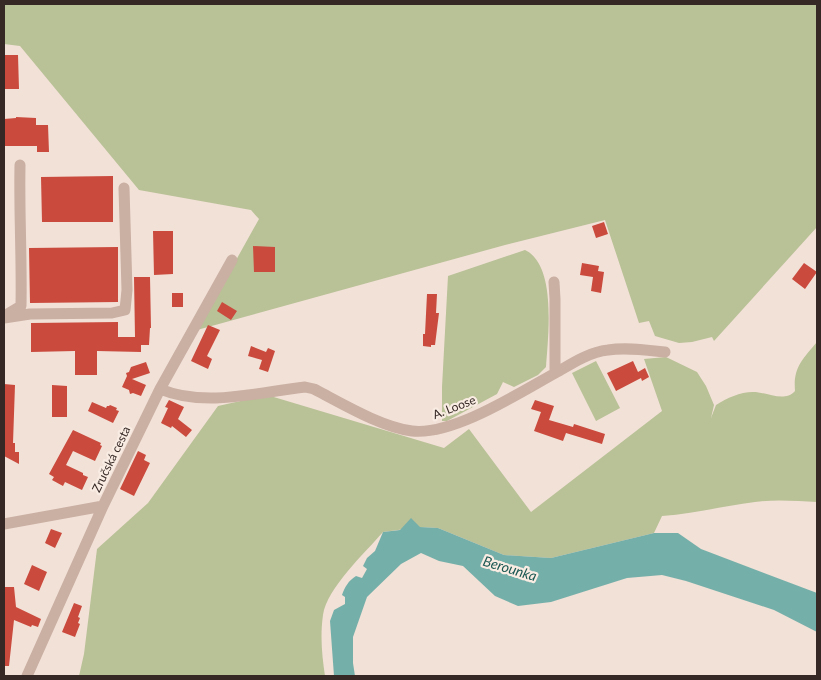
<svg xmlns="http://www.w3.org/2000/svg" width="821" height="680" font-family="Lato,sans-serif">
	<rect width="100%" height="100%" fill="#f2e1d7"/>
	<!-- green -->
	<path fill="#b9c197" d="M4 4H817V227L714 341 712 337 692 342 679 343 655 336 649 321 639 323 605 220 505 245 197 330 259 219 251 210 139 190 20 46 4 44Z
		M525 250C557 265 548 337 546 367L538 375 514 387 503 382 497 394 447 421H442V387L448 276Z
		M817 342V502C797 501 775 499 755 502 723 506 693 514 662 516L654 533 551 558 504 555 438 528 420 527 383 532C365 553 327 588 323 615 320 636 322 656 325 676H79L84 654 97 549 148 503 218 406 267 395 444 448 469 429 531 512 662 411 644 359 666 357 697 372 706 386 714 405 711 418 716 405C727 398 740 392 753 392 767 392 784 403 795 391 793 367 803 359 817 342Z
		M596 361 620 408 596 421 572 373Z"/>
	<!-- water -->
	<path fill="#75afa9" d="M411 518 420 527 438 528 504 555 551 558 654 533H678L701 549 817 593V632L774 610 686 581 662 575 627 578 551 602 518 606 495 596 463 566 439 561 421 553 401 564 367 597 353 637V663L355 676H334L330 621 334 610 345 604V597L342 595C345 587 348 581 356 576L362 578 367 569 363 566 367 558 375 551 383 532 400 530Z"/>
	<!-- building -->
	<path fill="#ca4a3d" d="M4 55H18L19 89H4Z
		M16 117 36 118V125H48L49 152H37V146H4V119L16 118Z
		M113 176V222H42L41 177Z
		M604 222 608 234 596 238 592 226Z
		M153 231H173V274L154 275Z
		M253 246 275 247V272H254Z
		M118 247V302L30 303 29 248Z
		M582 263 599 266 598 271 604 272 601 293 591 291 593 277 580 275Z
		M804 263 817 272 805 289 792 279Z
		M134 277H150L151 328H150L149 345H141V352L97 351V375H75V351L31 352V323L118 322V337H135Z
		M172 293H183V307H172Z
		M427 294H437L436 313H439L435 345H431V347L423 346V334H425Z
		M222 302 237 311 231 320 217 311Z
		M208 325 220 330 207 356 212 359 208 369 191 361Z
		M251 346 266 352 268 348 275 351 268 372 259 369 262 360 248 356Z
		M633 361 638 372 645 368 649 377 642 381 641 378 616 391 607 373Z
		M146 362 150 373 132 379 146 385 141 396 133 393 130 394 129 390 122 387 127 376 126 373 129 372 131 367Z
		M4 384 15 385 13 443H15V452H19V464L4 456Z
		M52 385 67 386V417H52Z
		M169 400 184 407 178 419 192 430 186 437 172 426 171 428 161 423 168 408 165 407Z
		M535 400 554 406 549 420 573 427 574 424 605 434 602 444 566 433 563 441 534 431 541 412 531 409Z
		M92 402 106 408 107 406H109L110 405 117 408 116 410 119 411 113 423 88 411Z
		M73 430 101 443 100 445 102 446 95 461 73 451 66 465 83 473V475L88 477 82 490 65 482 63 486 52 480 54 477 49 474Z
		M138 451 146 455 144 460 150 463 134 496 120 489Z
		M51 529 62 533 55 548 45 543Z
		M32 565 47 572 39 591 24 584Z
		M4 587H14L16 607 41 619 38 627 32 625 31 627 14 620 9 666H4Z
		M74 603 82 606 78 617 80 618 78 623 80 624 75 637 62 632Z"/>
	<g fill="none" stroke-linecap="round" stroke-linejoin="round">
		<!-- minor -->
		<path stroke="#caafa3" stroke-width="11" d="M554 282 555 299V372
			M6 315 21 306C22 259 19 212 20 165
			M4 318 30 314 112 313 125 310 127 290 124 188
			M160 389C205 408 259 392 305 387L314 389C343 404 381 427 412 431 454 436 522 391 559 371 574 362 590 352 608 350 626 347 646 350 665 352
			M4 524 103 506
			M27 676 103 506 160 389 232 260"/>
	</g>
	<g text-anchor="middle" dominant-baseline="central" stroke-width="4.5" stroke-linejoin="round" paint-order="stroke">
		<!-- street labels -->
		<g font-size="12" fill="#352825" stroke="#f9ece3">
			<text transform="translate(454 407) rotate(-21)">A. Loose</text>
			<text transform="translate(111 459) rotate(-64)">Zručská cesta</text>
		</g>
		<!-- water labels -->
		<g font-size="14" font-style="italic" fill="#1a5752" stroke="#f9ece3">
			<text transform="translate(510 568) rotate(17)">Berounka</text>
		</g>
	</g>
	<!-- border -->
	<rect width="821" height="680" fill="none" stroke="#352825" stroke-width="10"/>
</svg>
